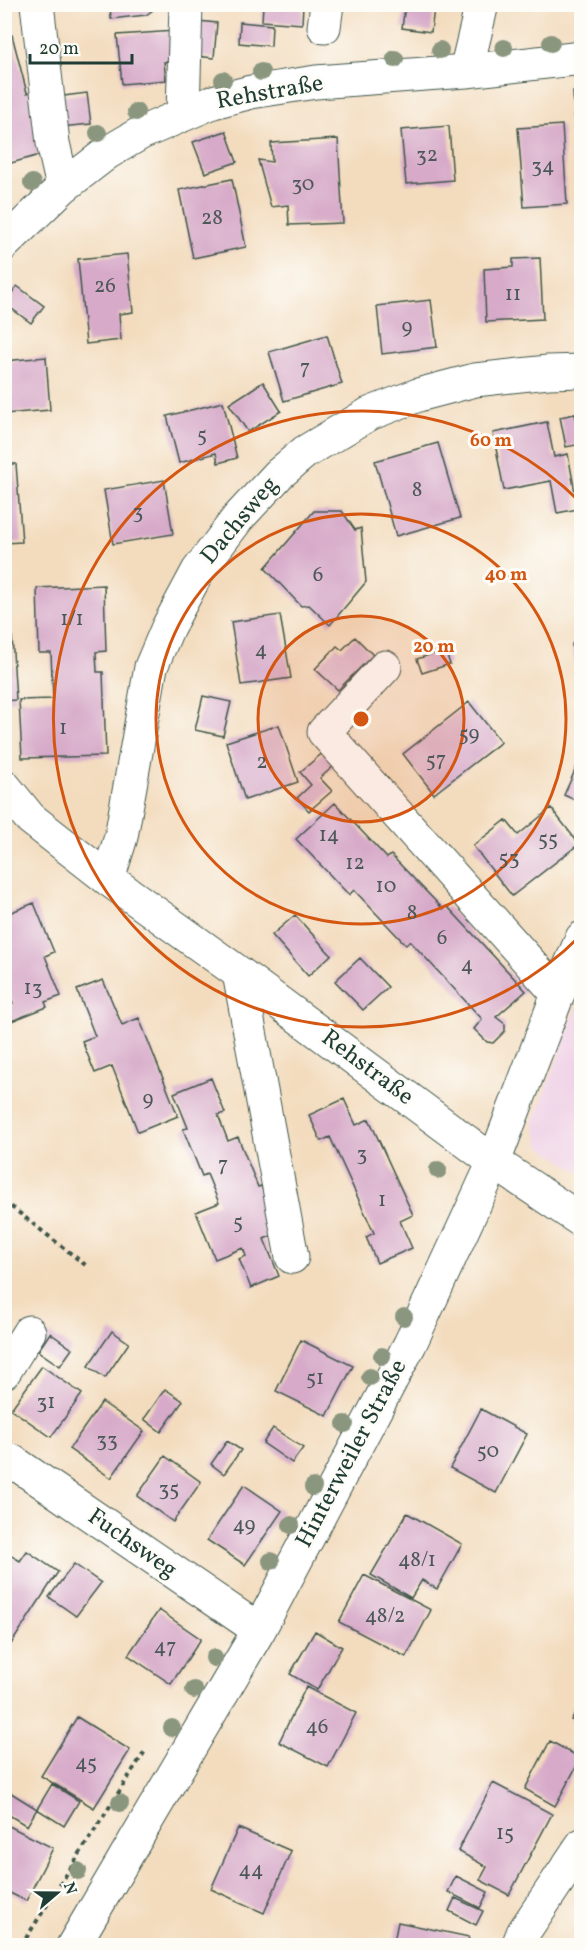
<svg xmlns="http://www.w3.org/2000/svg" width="586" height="1950" font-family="Vollkorn,serif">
	<rect width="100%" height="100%" fill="#fdfcf7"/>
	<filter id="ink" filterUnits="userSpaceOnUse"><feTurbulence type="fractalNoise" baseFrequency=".0167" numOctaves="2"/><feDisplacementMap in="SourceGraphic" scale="12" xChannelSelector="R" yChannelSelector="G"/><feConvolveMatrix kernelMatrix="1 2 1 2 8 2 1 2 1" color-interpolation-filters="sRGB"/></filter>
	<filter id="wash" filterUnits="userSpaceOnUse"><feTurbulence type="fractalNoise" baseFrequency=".008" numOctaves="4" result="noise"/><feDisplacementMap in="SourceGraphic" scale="24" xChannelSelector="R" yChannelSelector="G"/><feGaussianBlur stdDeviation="1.35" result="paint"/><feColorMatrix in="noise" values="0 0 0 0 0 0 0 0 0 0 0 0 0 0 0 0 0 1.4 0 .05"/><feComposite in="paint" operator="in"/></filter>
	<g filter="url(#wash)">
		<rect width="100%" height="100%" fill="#f3dcbe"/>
		<!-- built -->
		<path fill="#efd0e6" d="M581 996 582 1173H581L541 1147 533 1124Z"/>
		<g id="blocks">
			<!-- building -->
			<path fill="#d7aac9" d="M116 4H161L146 15 111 19 110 5Z
				M438 4H464L463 9Z
				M263 5H303L302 24 262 21Z
				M405 5 434 9 431 32 402 28Z
				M198 21 217 23 214 58 195 56Z
				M240 22 272 25 271 46 239 43Z
				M175 31 177 61 164 62 166 80 122 84 117 35Z
				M12 35 27 93 31 92 47 153 4 165V37Z
				M573 92H582V126H575Z
				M87 93 91 124 60 127 56 97Z
				M562 125 567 204 524 207 518 128Z
				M449 126 453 180 406 184 401 130Z
				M226 131 237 162 205 173 193 142Z
				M338 139 343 223 289 225 288 205 271 207 258 160 272 162 271 143Z
				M232 179 246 247 193 258 179 190Z
				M127 254 133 312 119 314 121 340 86 344 78 259Z
				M540 258 543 319 486 322 484 269 513 267V259Z
				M17 286 44 306 31 323 4 303Z
				M431 300 437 347 382 354 377 306Z
				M327 335 342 384 284 401 269 352Z
				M46 357 50 410 4 414V361Z
				M263 382 281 411 248 432 229 404Z
				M223 402 237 458 218 463 216 453 179 463 167 416Z
				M575 414 576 418 582 416V444L566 447 560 417Z
				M547 422 554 457 568 454 578 509 557 513 551 481 504 490 493 433Z
				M438 443 460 518 396 536 375 461Z
				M4 464H16L22 542 4 543Z
				M164 480 173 534 113 544 104 490Z
				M314 511H342L355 530 361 528 366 582 330 625 309 605 301 606 265 568Z
				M104 585 106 651 96 652 97 672H103L106 756 22 758 19 700 53 699 51 653H39L37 588Z
				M280 615 291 678 241 685 231 622Z
				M12 636 16 700 4 701V637Z
				M355 637 373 655 338 690 315 669 337 646 342 650Z
				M582 642V696H580L572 644Z
				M445 650 450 664 422 673 417 659Z
				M203 696 231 702 223 736 195 730Z
				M469 702 501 742 434 794 403 754Z
				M279 725 298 782 245 800 226 742Z
				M325 751 336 764 320 778 332 791 309 811 297 798 311 785 300 772Z
				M582 755V803L564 795Z
				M335 803 387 858 391 855 443 909 447 906 526 991 496 1017 505 1024V1031L493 1043 487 1042 474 1029 482 1019 410 941 406 945 354 890 349 895 296 839Z
				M551 808 579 844 512 896 473 846 506 820 518 835Z
				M34 903 54 952 45 956 61 996 45 1002 47 1007 9 1022 4 1006 13 1003 4 981V915Z
				M295 915 331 955 308 976 272 935Z
				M360 958 388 987 363 1010 335 981Z
				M103 980 122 1025 139 1018 178 1116 138 1132 112 1066 95 1073 82 1041 95 1036 77 990Z
				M211 1078 225 1113 218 1115 228 1141 238 1137 258 1187 261 1186 280 1232 264 1239 279 1276 251 1288 239 1259 246 1256 243 1248 215 1259 196 1212 219 1203 207 1174 202 1176 183 1129 188 1128 174 1093Z
				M344 1099 356 1125 369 1119 413 1215 400 1221 412 1248 377 1263 366 1237 374 1233 330 1137 321 1141 309 1115Z
				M112 1331 129 1343 105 1378 88 1366Z
				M50 1333 72 1349 60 1366 38 1351Z
				M301 1340 353 1366 327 1416 276 1391Z
				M42 1366 82 1394 51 1437 11 1409Z
				M165 1389 183 1401 161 1432 144 1419Z
				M102 1402 144 1431 111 1478 69 1449Z
				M481 1409 527 1434 496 1493 450 1468Z
				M273 1428 303 1448 292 1463 263 1443Z
				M227 1441 241 1450 224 1474 211 1464Z
				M165 1456 201 1482 173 1522 137 1496Z
				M244 1485 282 1511 245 1565 207 1540Z
				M407 1513 462 1544 437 1589 422 1580 411 1598 371 1575Z
				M4 1551 20 1561 27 1551 58 1572 11 1644 4 1640Z
				M74 1564 101 1583 76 1616 49 1597Z
				M364 1575 431 1610 406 1657 339 1622Z
				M159 1610 201 1639 171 1684 128 1655Z
				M315 1631 342 1647 317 1690 290 1674Z
				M306 1687 356 1713 328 1767 279 1742Z
				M582 1702V1725L571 1720Z
				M77 1717 130 1750 94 1808 41 1776Z
				M550 1741 581 1758 555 1806 525 1789Z
				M493 1783 552 1814 509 1895 480 1880 487 1867 458 1851Z
				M52 1784 79 1801 64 1826 37 1809Z
				M8 1791 37 1809 27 1826 4 1812V1797Z
				M9 1826 53 1848 26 1901 4 1890V1836Z
				M238 1828 291 1851 264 1913 211 1889Z
				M456 1876 488 1892 480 1908 448 1892Z
				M455 1898 483 1911 476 1925 449 1911Z
				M398 1922 469 1937 467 1946H393Z"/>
		</g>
	</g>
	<g filter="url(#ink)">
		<use href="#blocks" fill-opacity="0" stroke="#3f5549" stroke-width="1.5"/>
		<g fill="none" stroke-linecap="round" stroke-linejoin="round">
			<defs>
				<path id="minor" d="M37 4 53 143 63 187
					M324 27 327 4
					M466 71 482 4
					M183 114 186 4
					M4 244 63 187 107 153 141 133 213 102 251 92 316 82 466 71 582 58
					M385 667 324 732 558 994
					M4 786 30 818 108 879 239 973 494 1162 582 1221
					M108 879 121 837 151 667 168 627 198 571 238 518 279 474 305 452 369 414 418 395 475 380 548 372 582 371
					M239 973 292 1257
					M4 1372 29 1332
					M4 1462 12 1461 259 1630
					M73 1946 259 1630 410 1344 494 1162 558 994 582 938
					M518 1946 523 1933 582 1845"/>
			</defs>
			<!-- minor casing -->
			<use href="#minor" stroke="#3f5549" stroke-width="35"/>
			<!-- path -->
			<path stroke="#3f5549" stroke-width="4" stroke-dasharray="4.5 4.5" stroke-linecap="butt" d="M4 1201 88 1267
				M21 1946 145 1751"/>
			<!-- minor -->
			<use href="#minor" stroke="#fff" stroke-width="33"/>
		</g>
		<!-- trees -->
		<g fill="#8a967e">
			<circle cx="551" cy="43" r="9"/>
			<circle cx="504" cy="48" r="9"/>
			<circle cx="440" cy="50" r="9"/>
			<circle cx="395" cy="59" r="9"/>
			<circle cx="261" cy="72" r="9"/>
			<circle cx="223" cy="80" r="9"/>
			<circle cx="136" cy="112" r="9"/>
			<circle cx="98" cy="133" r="9"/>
			<circle cx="32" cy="183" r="9"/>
			<circle cx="438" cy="1170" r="9"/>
			<circle cx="404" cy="1317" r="9"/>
			<circle cx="382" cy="1356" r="9"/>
			<circle cx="370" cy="1377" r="9"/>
			<circle cx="345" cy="1424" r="9"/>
			<circle cx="313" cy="1487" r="9"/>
			<circle cx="291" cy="1525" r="9"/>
			<circle cx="271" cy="1561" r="9"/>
			<circle cx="214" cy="1658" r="9"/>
			<circle cx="194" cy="1690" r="9"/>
			<circle cx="172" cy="1728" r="9"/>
			<circle cx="120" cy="1803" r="9"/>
			<circle cx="78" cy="1871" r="9"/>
		</g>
	</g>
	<!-- distance rings -->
	<circle cx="361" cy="719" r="103" fill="#d45610" fill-opacity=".12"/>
	<g fill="none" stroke="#d45610" stroke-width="3">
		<circle cx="361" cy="719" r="103"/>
		<circle cx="361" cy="719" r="205"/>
		<path d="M581 935A308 308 0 1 1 581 503"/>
	</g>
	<g text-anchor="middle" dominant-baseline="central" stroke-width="6" stroke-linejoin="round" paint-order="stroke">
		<!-- number labels -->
		<g font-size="21" fill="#4d5859">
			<text x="427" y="155">32</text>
			<text x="543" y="166">34</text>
			<text x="303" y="184">30</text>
			<text x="212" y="218">28</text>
			<text x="105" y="286">26</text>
			<text x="513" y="294">11</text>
			<text x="407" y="327">9</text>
			<text x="305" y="368">7</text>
			<text x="202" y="435">5</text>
			<text x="417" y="490">8</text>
			<text x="138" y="512">3</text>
			<text x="318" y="575">6</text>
			<text x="72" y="619">1/1</text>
			<text x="261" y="650">4</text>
			<text x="63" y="728">1</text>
			<text x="469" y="734">59</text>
			<text x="436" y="760">57</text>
			<text x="262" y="762">2</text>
			<text x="329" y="835">14</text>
			<text x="548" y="839">55</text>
			<text x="509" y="858">53</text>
			<text x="355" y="863">12</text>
			<text x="386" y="886">10</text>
			<text x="412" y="913">8</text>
			<text x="442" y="938">6</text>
			<text x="467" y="965">4</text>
			<text x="33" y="988">13</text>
			<text x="148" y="1099">9</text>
			<text x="362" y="1154">3</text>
			<text x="223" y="1165">7</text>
			<text x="382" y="1200">1</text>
			<text x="238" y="1222">5</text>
			<text x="315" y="1378">51</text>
			<text x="46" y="1402">31</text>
			<text x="107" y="1440">33</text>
			<text x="488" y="1451">50</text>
			<text x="169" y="1489">35</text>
			<text x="244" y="1525">49</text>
			<text x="417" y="1560">48/1</text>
			<text x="385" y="1616">48/2</text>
			<text x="165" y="1647">47</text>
			<text x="317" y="1727">46</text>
			<text x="86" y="1763">45</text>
			<text x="505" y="1833">15</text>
			<text x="251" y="1870">44</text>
		</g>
		<!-- street labels -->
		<g font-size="24" fill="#1f3d34" stroke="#fdfcf7">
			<text transform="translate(270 93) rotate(-10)">Rehstraße</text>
			<text transform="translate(240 521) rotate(-50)">Dachsweg</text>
			<text transform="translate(367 1068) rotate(37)">Rehstraße</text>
			<text transform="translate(352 1454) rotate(-62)">Hinterweiler Straße</text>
			<text transform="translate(132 1544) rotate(35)">Fuchsweg</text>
		</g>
	</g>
	<circle cx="361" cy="719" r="9" fill="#d45610" stroke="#fdfcf7" stroke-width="3"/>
	<g font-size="18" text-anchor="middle" font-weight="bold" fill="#d45610" stroke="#fdfcf7" stroke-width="6" stroke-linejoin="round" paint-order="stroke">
		<text x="491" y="446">60 m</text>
		<text x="506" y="580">40 m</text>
		<text x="434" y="652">20 m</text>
	</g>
	<!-- margin -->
	<rect width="586" height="1950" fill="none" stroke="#fdfcf7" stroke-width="24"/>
	<!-- north arrow -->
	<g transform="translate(57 1893) rotate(70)" stroke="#fdfcf7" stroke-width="4.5" paint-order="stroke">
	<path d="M0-4.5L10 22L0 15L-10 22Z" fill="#1f3d34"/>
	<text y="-9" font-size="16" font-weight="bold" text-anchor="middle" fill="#1f3d34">N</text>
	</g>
	<!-- scale -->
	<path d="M30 54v9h102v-9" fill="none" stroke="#1f3d34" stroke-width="3"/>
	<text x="39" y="54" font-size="18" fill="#1f3d34" stroke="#fdfcf7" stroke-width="4.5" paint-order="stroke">20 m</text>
</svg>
